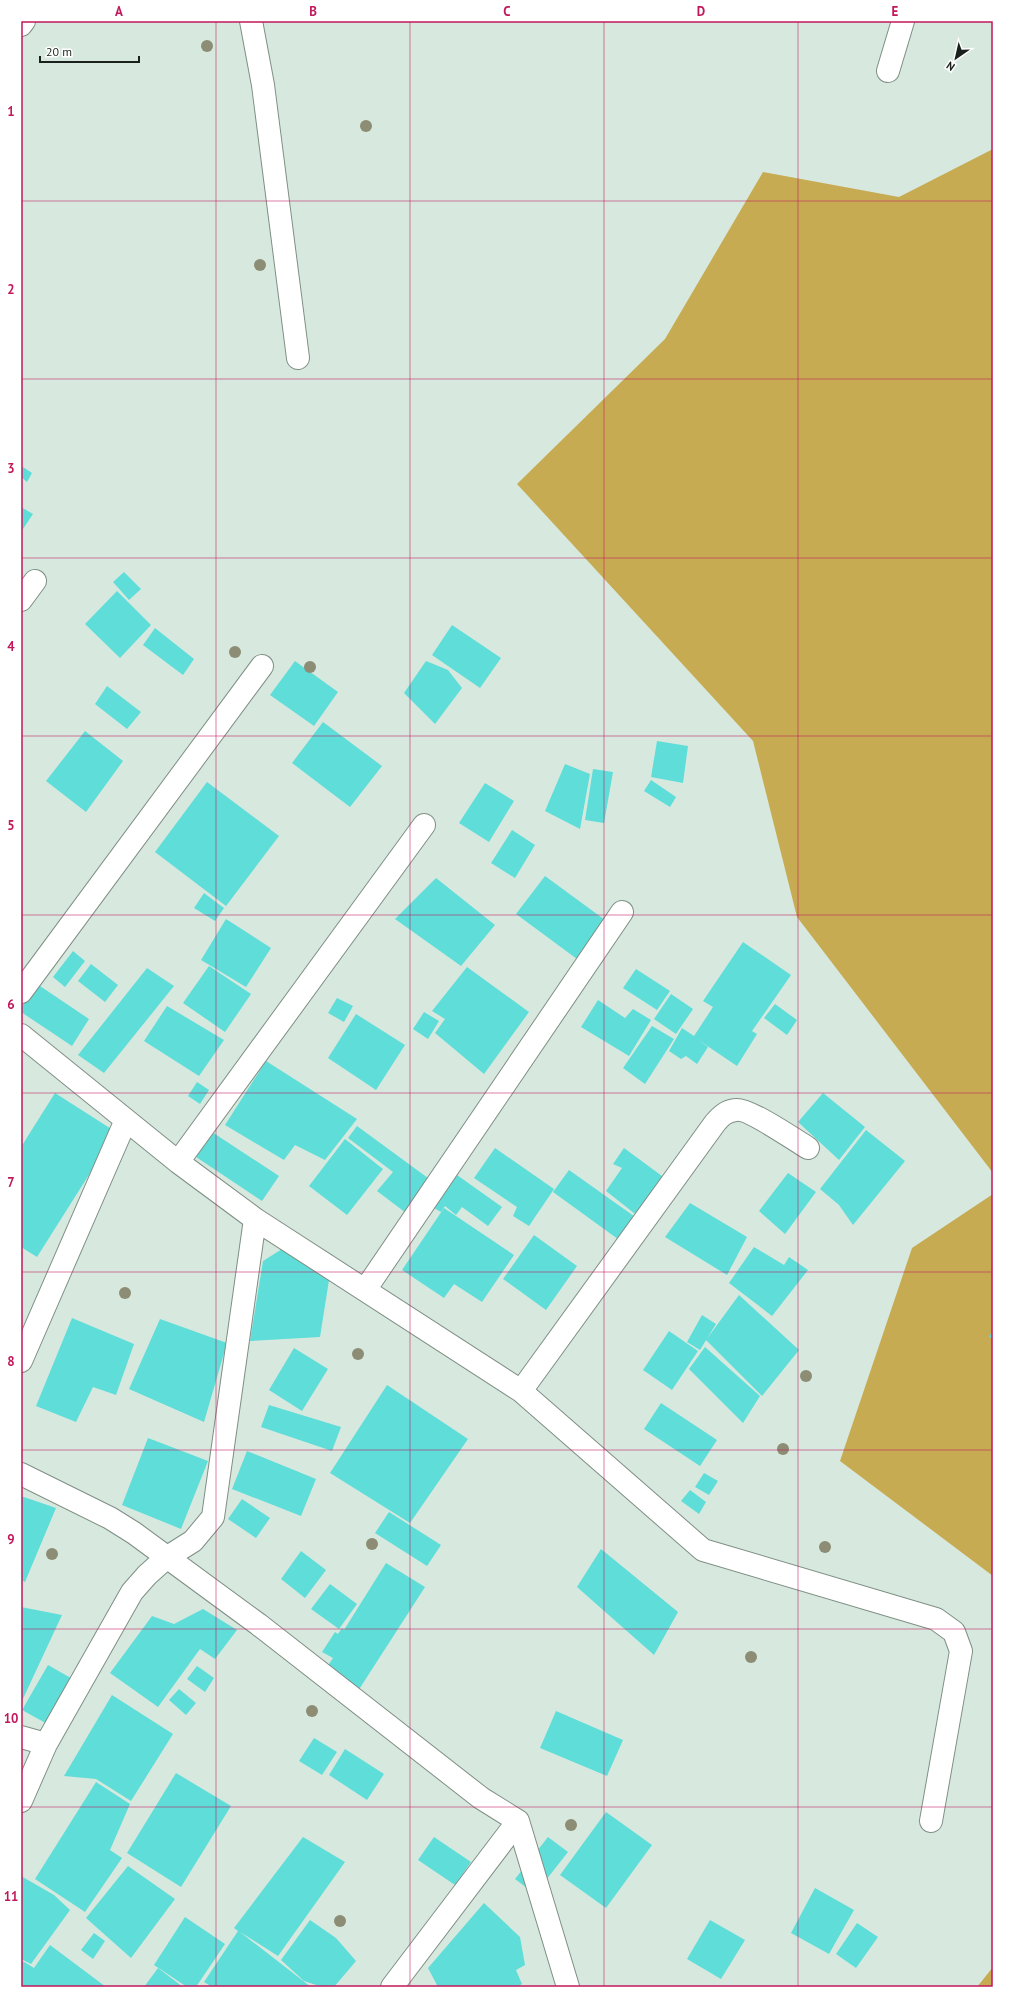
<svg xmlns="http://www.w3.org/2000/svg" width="1014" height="2008" font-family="'PT Sans',sans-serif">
	<rect width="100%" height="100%" fill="#d7e9de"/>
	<!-- forest -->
	<path fill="#c7ab53" d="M993 149V1173L797 917 753 741 517 484 665 339 763 172 899 197Z
		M993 1194V1576L840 1461 912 1248Z
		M993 1967V1987H977Z"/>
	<!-- building -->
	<path fill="#5eddd9" d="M23 467 32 473 27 482 21 477V470Z
		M21 507 33 514 21 532Z
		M124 572 141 589 129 600 113 582Z
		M117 591 151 625 120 658 85 624Z
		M452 625 501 658 480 688 432 655Z
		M155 628 194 659 183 675 143 645Z
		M295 661 338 692 314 726 270 695Z
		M426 661 448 670 462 688 435 724 404 693Z
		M107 686 141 712 127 729 95 704Z
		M323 722 382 766 350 807 292 763Z
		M85 731 123 761 86 812 46 781Z
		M657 741 688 746 683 783 651 777Z
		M565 764 590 774 580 829 545 811Z
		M593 769 613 772 604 823 585 820Z
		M651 780 676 797 670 807 644 791Z
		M207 782 279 836 226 906 155 852Z
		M485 783 514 801 489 842 459 823Z
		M512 830 535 845 515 878 491 863Z
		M545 876 605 920 577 959 516 914Z
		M436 878 495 925 461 966 395 919Z
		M204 893 224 908 215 921 194 908Z
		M226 919 271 948 246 987 201 960Z
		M743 942 791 975 752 1031 757 1034 737 1066 697 1039 708 1047 697 1064 686 1056 681 1059 669 1051 682 1028 694 1036 713 1007 703 1001Z
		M73 951 85 961 65 987 53 977Z
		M91 964 118 985 105 1002 78 981Z
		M209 966 251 994 225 1032 183 1003Z
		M467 967 529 1012 484 1074 435 1033 445 1019 432 1011Z
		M147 968 174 986 104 1073 78 1055Z
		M636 969 670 991 657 1010 623 988Z
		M37 984 89 1019 72 1046 21 1012V1007Z
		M671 994 693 1009 676 1034 654 1019Z
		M337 998 353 1006 344 1022 328 1013Z
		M598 1000 625 1018 633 1009 651 1020 629 1056 581 1027Z
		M775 1004 797 1020 787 1035 764 1018Z
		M167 1006 224 1040 199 1076 144 1041Z
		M424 1012 439 1021 428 1039 413 1029Z
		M356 1014 405 1045 376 1090 328 1058Z
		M652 1026 674 1039 645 1084 623 1068Z
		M266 1061 357 1119 325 1160 295 1145 284 1160 225 1125Z
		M197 1082 209 1090 200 1104 188 1096Z
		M55 1093 116 1132 37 1257 21 1247V1147Z
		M823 1093 865 1127 839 1160 798 1122Z
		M357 1126 432 1181 406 1213 377 1191 393 1172 348 1138Z
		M866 1130 905 1161 853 1225 839 1205 820 1189Z
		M212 1132 279 1176 262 1201 196 1157Z
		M345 1139 383 1169 347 1215 309 1186Z
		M495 1148 554 1189 529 1226 513 1216 517 1207 474 1178Z
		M624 1148 666 1179 639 1217 606 1191 622 1168 613 1164Z
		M569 1170 638 1219 622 1242 553 1192Z
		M788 1173 816 1192 785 1234 759 1211Z
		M457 1175 502 1207 488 1226 462 1207 456 1215 445 1206 441 1212 434 1208Z
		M690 1203 747 1237 727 1275 665 1237Z
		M444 1208 514 1255 482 1302 454 1284 444 1298 402 1270Z
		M534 1235 577 1266 546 1310 503 1279Z
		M301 1237 333 1255 320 1337 250 1341 263 1261Z
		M754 1247 784 1265 789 1257 808 1270 772 1316 729 1283Z
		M739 1295 799 1350 762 1396 706 1340Z
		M702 1315 716 1324 700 1350 687 1342Z
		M72 1318 134 1344 116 1395 93 1387 76 1422 36 1406Z
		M160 1319 227 1343 204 1422 129 1389Z
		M993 1330V1339L989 1337Z
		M669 1331 698 1351 672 1390 643 1370Z
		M705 1347 760 1396 743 1423 689 1369Z
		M294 1348 328 1369 302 1411 269 1390Z
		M387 1385 468 1439 410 1523 330 1473Z
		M661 1403 717 1440 700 1466 644 1429Z
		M269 1405 341 1427 332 1451 261 1427Z
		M148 1438 208 1461 181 1529 122 1505Z
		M247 1451 316 1479 301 1516 232 1489Z
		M704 1473 718 1481 709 1495 695 1487Z
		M690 1490 706 1502 699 1514 681 1501Z
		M21 1496 56 1508 25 1582 21 1580Z
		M242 1499 270 1518 256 1538 228 1519Z
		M389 1512 441 1545 427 1566 375 1533Z
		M601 1549 678 1612 654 1655 577 1587Z
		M301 1551 326 1570 305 1598 281 1579Z
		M386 1563 425 1587 358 1691 325 1670 333 1658 322 1652 335 1632 338 1634 342 1628 344 1630Z
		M330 1584 357 1604 339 1629 311 1609Z
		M21 1607 62 1615 21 1703Z
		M203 1609 237 1630 215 1659 200 1649 158 1707 110 1673 152 1616 174 1624Z
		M48 1665 76 1681 51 1726 22 1710Z
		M197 1666 214 1678 205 1692 187 1679Z
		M179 1689 196 1703 186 1715 169 1700Z
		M112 1695 173 1734 131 1801 96 1779 64 1776Z
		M556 1711 623 1740 607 1776 540 1748Z
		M314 1738 337 1752 322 1775 299 1761Z
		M345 1749 384 1774 367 1800 329 1775Z
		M176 1773 231 1806 181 1887 127 1853Z
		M96 1782 130 1804 110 1850 122 1858 85 1912 35 1879Z
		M606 1812 652 1845 606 1908 560 1875Z
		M303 1837 345 1862 278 1956 240 1932 311 1987H212L204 1982 238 1931 234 1928Z
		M434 1837 471 1862 455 1885 418 1860Z
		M548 1837 568 1852 535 1894 515 1879Z
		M128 1866 175 1899 131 1958 86 1918Z
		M21 1876 54 1895 70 1910 31 1964 21 1959Z
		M815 1888 854 1910 829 1954 791 1933Z
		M484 1903 520 1937 525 1965 516 1970 522 1984 517 1987H438L428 1968Z
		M185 1917 225 1944 196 1987H187L154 1965Z
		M310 1920 336 1938 356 1961 334 1987H322L304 1981 281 1960Z
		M710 1920 745 1940 721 1979 687 1959Z
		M857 1923 878 1937 856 1968 836 1954Z
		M94 1933 105 1941 93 1959 81 1950Z
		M50 1945 106 1987H21V1960L34 1968Z
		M158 1968 183 1987H144Z"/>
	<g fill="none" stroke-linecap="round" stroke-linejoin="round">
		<defs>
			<path id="street" d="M251 21 263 85 298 358
				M21 25 24 21
				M888 71 903 21
				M21 600 35 581
				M21 992 262 666
				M21 1035 178 1162 255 1219 521 1391 703 1550 936 1619 954 1632 961 1651 931 1821
				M178 1162 424 825
				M365 1290 622 912
				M21 1361 126 1120
				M521 1391 715 1123C721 1116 726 1111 736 1110 748 1108 795 1140 808 1148
				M21 1474 110 1518 134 1533 258 1624 481 1798 518 1821 568 1987
				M21 1737 46 1744
				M21 1801 46 1744 132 1592 147 1575 166 1558 193 1541 213 1517 255 1219
				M392 1987 518 1821"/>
		</defs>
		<!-- street casing -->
		<use href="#street" stroke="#7f8f85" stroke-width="24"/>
		<!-- street -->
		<use href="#street" stroke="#fff" stroke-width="22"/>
	</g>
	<!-- trees -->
	<g fill="#8c8d74">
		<circle cx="207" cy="46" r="6"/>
		<circle cx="366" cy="126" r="6"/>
		<circle cx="260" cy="265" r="6"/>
		<circle cx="235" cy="652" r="6"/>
		<circle cx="310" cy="667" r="6"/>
		<circle cx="125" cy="1293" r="6"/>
		<circle cx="358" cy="1354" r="6"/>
		<circle cx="806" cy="1376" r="6"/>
		<circle cx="783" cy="1449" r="6"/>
		<circle cx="372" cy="1544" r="6"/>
		<circle cx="825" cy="1547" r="6"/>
		<circle cx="52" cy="1554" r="6"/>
		<circle cx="751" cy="1657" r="6"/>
		<circle cx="312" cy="1711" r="6"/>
		<circle cx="571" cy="1825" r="6"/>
		<circle cx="340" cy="1921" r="6"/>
	</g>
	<!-- grid -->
	<path fill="none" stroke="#c2185b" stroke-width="1" stroke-opacity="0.55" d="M216 21V1987M410 21V1987M604 21V1987M798 21V1987M21 201H993M21 379H993M21 558H993M21 736H993M21 915H993M21 1093H993M21 1272H993M21 1450H993M21 1629H993M21 1807H993"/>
	<!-- border -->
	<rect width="1014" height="2008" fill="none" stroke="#ffffff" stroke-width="44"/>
	<!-- north arrow -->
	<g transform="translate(956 58) rotate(214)" stroke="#ffffff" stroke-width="3" paint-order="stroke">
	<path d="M0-3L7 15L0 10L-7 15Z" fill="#1a211d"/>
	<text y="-6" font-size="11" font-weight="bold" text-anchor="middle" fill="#1a211d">N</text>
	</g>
	<!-- scale -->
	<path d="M40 56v6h99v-6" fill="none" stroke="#1a211d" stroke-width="2"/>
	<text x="46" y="56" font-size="12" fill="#1a211d" stroke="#ffffff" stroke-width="3" paint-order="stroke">20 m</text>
	<rect x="22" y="22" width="970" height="1964" fill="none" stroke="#c2185b" stroke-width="1.5"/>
	<g font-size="13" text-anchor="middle" font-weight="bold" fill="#c2185b">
		<text x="119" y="16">A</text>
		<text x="313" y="16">B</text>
		<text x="507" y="16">C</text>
		<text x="701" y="16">D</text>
		<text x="895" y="16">E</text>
		<text x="11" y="116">1</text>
		<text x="11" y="294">2</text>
		<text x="11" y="473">3</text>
		<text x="11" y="651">4</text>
		<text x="11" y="830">5</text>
		<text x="11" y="1009">6</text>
		<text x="11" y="1187">7</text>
		<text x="11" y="1366">8</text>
		<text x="11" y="1544">9</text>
		<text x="11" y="1723">10</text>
		<text x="11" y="1901">11</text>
	</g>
</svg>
